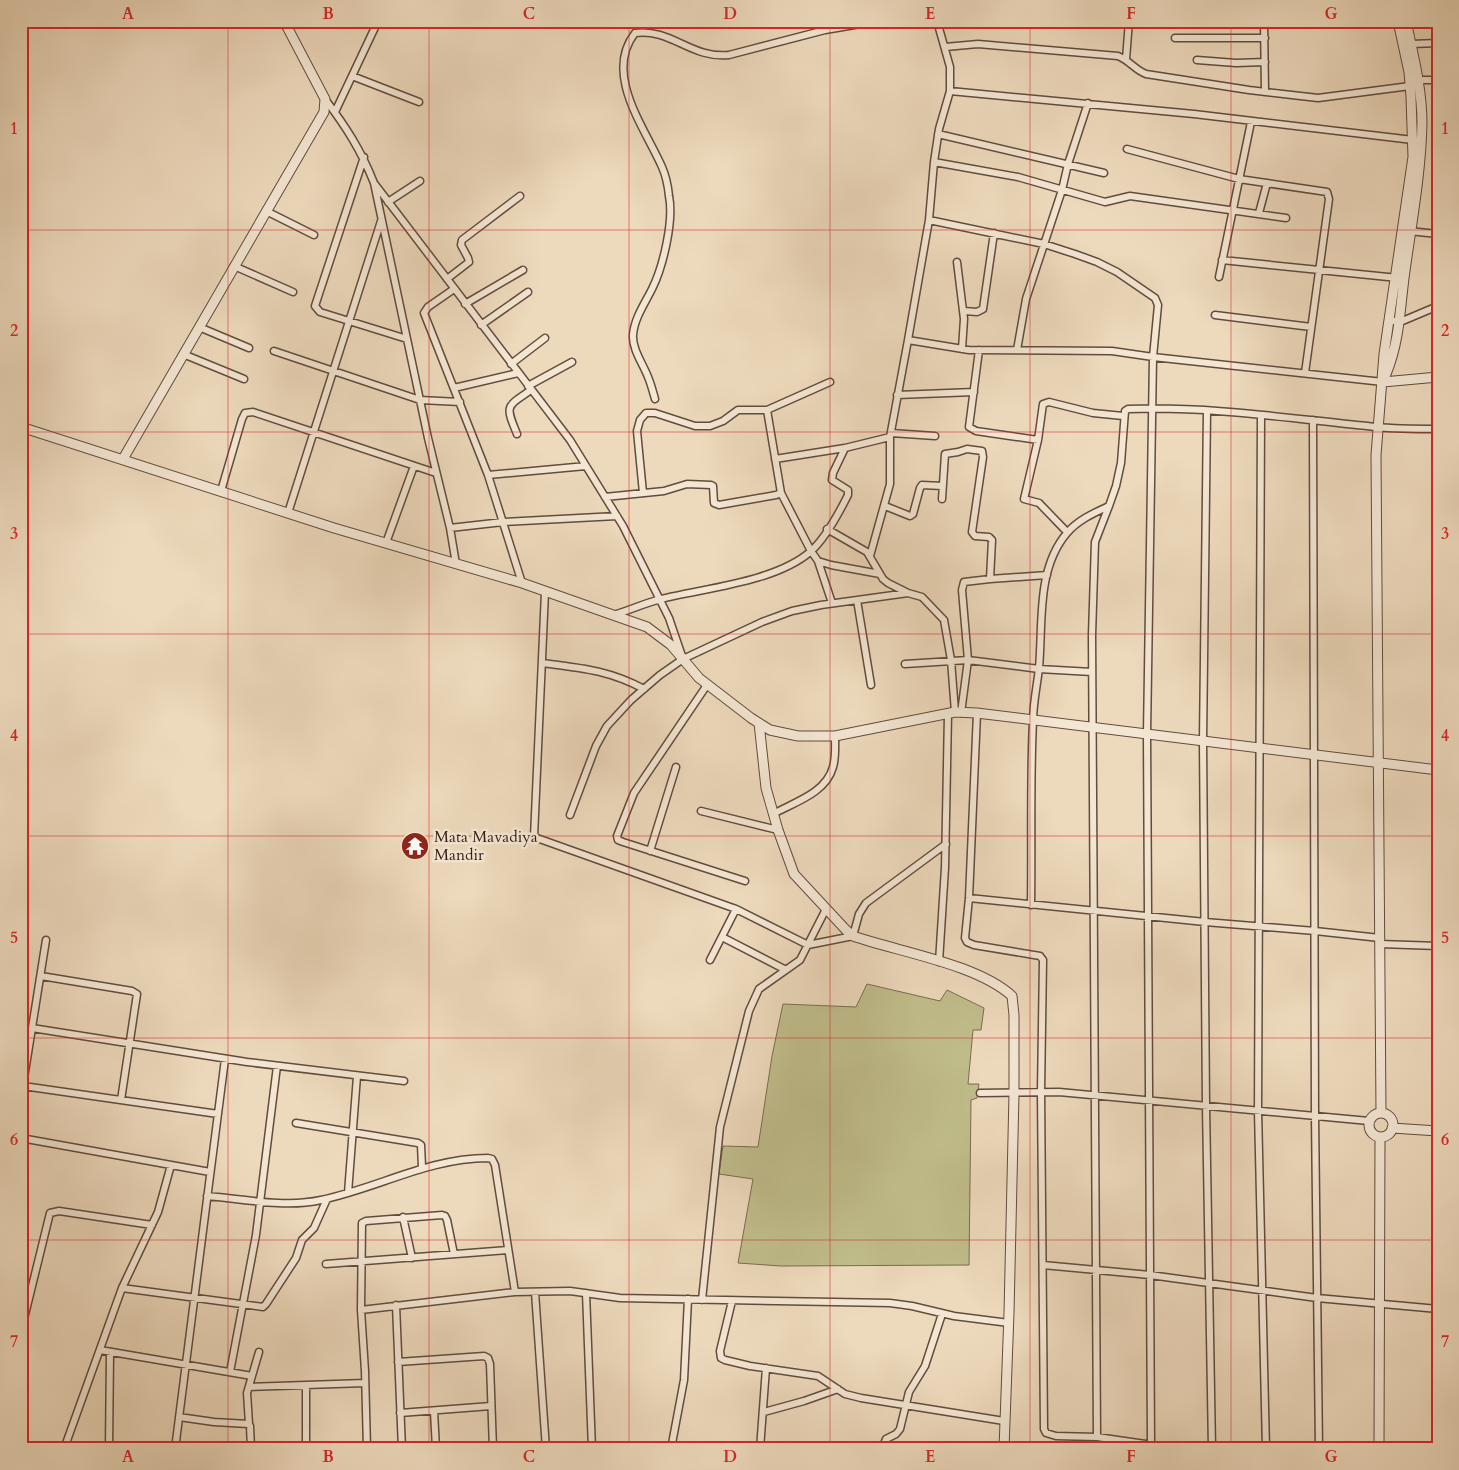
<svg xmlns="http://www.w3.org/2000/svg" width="1459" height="1470" font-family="Cardo,serif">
	<rect width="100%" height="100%" fill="#edd9bc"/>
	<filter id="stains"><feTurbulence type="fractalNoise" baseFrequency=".004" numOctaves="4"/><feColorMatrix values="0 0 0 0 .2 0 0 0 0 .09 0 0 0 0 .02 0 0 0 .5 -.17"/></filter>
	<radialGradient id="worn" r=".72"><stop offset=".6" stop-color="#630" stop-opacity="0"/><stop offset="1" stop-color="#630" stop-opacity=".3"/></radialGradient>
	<!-- green -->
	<path fill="#c0bd8b" stroke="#7a6d4e" d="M867 984 940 1001 947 990 984 1008 981 1030H973L968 1084H979L977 1098 971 1100 969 1265 781 1266 738 1263 753 1179 719 1174 723 1146 758 1147 772 1056 783 1004 856 1007Z"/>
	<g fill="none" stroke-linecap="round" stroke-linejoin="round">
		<defs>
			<path id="minor" d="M1264 21 1265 92
				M1175 38H1265
				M1411 44 1438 43
				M945 47 978 44 1118 56C1129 60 1135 70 1146 74L1249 90 1318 98 1410 86
				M1126 59 1129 21
				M1197 60 1236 63 1265 62
				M352 76 419 102
				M1418 80H1438
				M950 91 1194 114 1413 140
				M325 99C346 127 361 150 374 183L428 438 450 528 456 564
				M335 112 378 21
				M938 134 1104 173
				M1127 149 1239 179 1327 192 1329 199 1305 373
				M364 157 315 306 320 312 407 339
				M934 162 1018 177 1105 202 1130 196 1286 218
				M374 183 570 440 623 526 669 618 682 656
				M388 202 420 181
				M266 211 314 235
				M1259 213 1267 183
				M929 220 1044 244 1075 254 1097 262 1117 272 1155 298 1158 305 1153 357 1147 734 1151 1445
				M1409 231 1438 234
				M1222 260 1398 278
				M957 262 964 319 962 349
				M234 266 293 292
				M1219 277 1251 122
				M447 279 469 262 468 258 461 245 462 240 520 196
				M454 289 428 307 424 313 488 475 522 583
				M465 304 523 270
				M964 311 977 312 983 309 994 233
				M1215 315 1311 327
				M1389 320 1400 322 1438 306
				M481 325 528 292
				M199 327 249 348
				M908 340 969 350 1112 351 1153 357 1383 382
				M979 350 969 427 976 431 1038 440
				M1017 350 1026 299 1062 190 1068 164 1088 103
				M274 351 420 400 460 402
				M183 354 244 379
				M511 364 545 338
				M528 386 572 362
				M454 388 518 373
				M897 395 974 392
				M655 399C653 392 651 384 648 377 643 364 632 349 633 335 634 319 645 303 652 289 663 267 674 221 669 196 668 186 666 176 662 167 645 128 603 74 635 33 671 28 691 59 729 55L825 30 878 21
				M1207 411 1203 741 1206 1106 1212 1449
				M1261 415 1258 1111 1266 1449
				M1313 420 1315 1116 1319 1449
				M891 433 935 436
				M517 434C505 405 506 407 531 390
				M775 459 845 448 890 437 908 340 929 220 934 162 939 129 950 91V67L937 21
				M488 475 586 466
				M221 491 242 419 245 413 253 412 436 473
				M643 493 637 431 640 420 646 413H655L695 426H710L723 421 738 410H767L830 382
				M781 493 811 551 818 561 832 603
				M605 497 664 491 687 484 711 485 713 486 714 503 719 505 776 495 781 493 767 410
				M942 499 945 454 958 452 967 449 982 451 983 457 972 532 975 536 989 537 992 540 990 579
				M885 506 910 516 913 514 920 488 922 485 942 486
				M288 513 381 221
				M450 528 503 522 617 516
				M827 529 867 552 883 579 888 583 908 593 922 597 944 620 951 660 955 712
				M1067 532 1039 503 1024 499 1038 440 1043 404 1049 402 1093 413 1123 416
				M386 543 414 466
				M870 556 890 484V437
				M818 561 831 565 880 574
				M545 592 534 837 736 909 808 945 853 936 859 914 866 903 946 844
				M857 600 871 685
				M614 615C630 610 645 603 661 599 705 588 775 582 810 552 824 540 840 511 848 495V490L832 480 833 473 845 448
				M542 663C581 668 608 670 644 689
				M905 664 968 660 1039 669 1092 672
				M707 685 634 793 617 836 618 840 623 842 745 881
				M961 713 968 660 962 590 964 582 990 579 1047 575
				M977 713 969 898 965 938 967 942 974 945 1040 956 1043 960 1041 1092 1044 1429 1046 1433 1056 1436 1097 1437 1180 1449
				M701 811 778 830
				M773 814C795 802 826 793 833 767 836 757 835 746 835 736
				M570 815 596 746 607 726 631 700 660 675 683 659 762 622 792 611 821 605 908 593
				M650 851 676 767
				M969 898 1205 922 1315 931 1380 938
				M1031 905C1032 844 1030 782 1033 721 1033 704 1037 686 1039 668 1043 624 1036 569 1067 533 1078 520 1094 513 1109 506L1116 486 1121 463 1125 411 1128 409C1211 406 1294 419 1376 427 1397 429 1417 429 1438 429
				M722 937 786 970
				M1380 944 1438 946
				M710 960 736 909
				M939 962 945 868 948 714
				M41 976 132 991 137 994 121 1100
				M32 1028 247 1062 404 1081
				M23 1086 218 1114
				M980 1093 1059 1092 1369 1121
				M21 1097 46 940
				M296 1123 418 1143 421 1145 422 1167
				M21 1138 210 1172
				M348 1193 357 1076
				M207 1196C242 1199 286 1208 321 1200 378 1188 429 1158 488 1158L492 1159 495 1165 515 1292 570 1291 620 1298 890 1303 912 1306 954 1316 1009 1323
				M403 1217 412 1258
				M326 1264 508 1250
				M1043 1265 1150 1275 1317 1298 1438 1309
				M122 1288 263 1307 266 1304 296 1258 302 1240 314 1228 327 1199
				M535 1292 546 1449
				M586 1293 592 1449
				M702 1300 720 1127 749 1011 759 989 800 960 826 909
				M732 1301 720 1351 721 1358 725 1360 750 1366 818 1376 845 1394 861 1398 1004 1421
				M396 1305 402 1449
				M361 1310 515 1292
				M21 1331 50 1213 59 1211 152 1225
				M100 1350 252 1376
				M398 1362 484 1356 488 1358 490 1364 493 1449
				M230 1372 256 1235 277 1066
				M249 1387 365 1383
				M434 1411 436 1449
				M764 1412 804 1401 838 1389
				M400 1413 491 1406
				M179 1417 214 1422 248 1424 250 1426 251 1449
				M249 1424 247 1393 259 1352
				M1097 1437 1092 635 1095 542 1109 506
				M64 1449 122 1288 158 1212 171 1165
				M109 1449 110 1352
				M175 1449C191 1319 208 1189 225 1059
				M306 1449V1385
				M367 1449 365 1371 361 1310 362 1223 366 1221 442 1215 445 1216 447 1220 454 1254
				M671 1449 684 1380 688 1299
				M760 1449 766 1368
				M882 1449 886 1439 896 1434 900 1429 909 1392 925 1366 942 1314"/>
			<path id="tertiary" d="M1386 374C1399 343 1400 311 1404 278 1411 226 1421 174 1422 123 1422 89 1413 54 1406 21
				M1383 382 1438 377
				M21 427 334 528 522 583 647 627 671 645 699 678 751 718 770 730 798 736H835L955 712 977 713 1438 770
				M123 459 324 112 325 99 284 21
				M759 723 766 788 778 830 794 874 846 930 853 936C899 952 977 964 1012 996L1014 1015V1093L1009 1313 1004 1449
				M1381 1113 1376 455 1384 354 1413 157 1411 97 1409 72 1398 21
				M1369 1125a12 12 0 1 1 24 0a12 12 0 1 1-24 0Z
				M1392 1128 1438 1131
				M1379 1449 1380 1137"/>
		</defs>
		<!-- minor casing -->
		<use href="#minor" stroke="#624c3c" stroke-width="9"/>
		<!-- tertiary casing -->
		<use href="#tertiary" stroke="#624c3c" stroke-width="11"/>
		<!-- minor -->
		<use href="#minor" stroke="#f3e6d3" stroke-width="6"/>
		<!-- tertiary -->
		<use href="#tertiary" stroke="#f3e6d3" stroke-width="9"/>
	</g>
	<!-- grid -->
	<path fill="none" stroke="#d62828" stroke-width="1" stroke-opacity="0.55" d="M228 21V1449M429 21V1449M629 21V1449M830 21V1449M1030 21V1449M1231 21V1449M21 230H1438M21 432H1438M21 634H1438M21 836H1438M21 1038H1438M21 1240H1438"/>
	<!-- icons -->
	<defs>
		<symbol id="temple-disc" viewBox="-11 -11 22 22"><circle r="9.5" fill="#8f2418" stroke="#f3e6d3"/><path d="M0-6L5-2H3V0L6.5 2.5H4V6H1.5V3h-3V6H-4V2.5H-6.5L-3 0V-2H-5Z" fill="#fff"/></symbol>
	</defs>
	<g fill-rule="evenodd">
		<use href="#temple-disc" x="399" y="830" width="32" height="32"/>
	</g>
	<g text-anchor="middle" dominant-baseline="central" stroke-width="5" stroke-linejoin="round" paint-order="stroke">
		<!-- poi labels -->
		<g font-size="16" fill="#341d11" stroke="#f3e6d3" text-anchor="start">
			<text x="434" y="837">Mata Mavadiya<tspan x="434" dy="18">Mandir</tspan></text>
		</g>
	</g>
	<!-- margin -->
	<rect width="1459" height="1470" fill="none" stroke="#edd9bc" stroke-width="55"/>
	<rect x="28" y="28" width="1404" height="1414" fill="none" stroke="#d62828" stroke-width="2"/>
	<g font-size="16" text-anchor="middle" font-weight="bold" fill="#d62828">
		<text x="128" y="19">A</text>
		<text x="328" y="19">B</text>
		<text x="529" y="19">C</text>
		<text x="730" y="19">D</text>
		<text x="930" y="19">E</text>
		<text x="1131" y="19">F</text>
		<text x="1331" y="19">G</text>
		<text x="14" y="134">1</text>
		<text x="1445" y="134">1</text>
		<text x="14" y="336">2</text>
		<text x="1445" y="336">2</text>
		<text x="14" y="539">3</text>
		<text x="1445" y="539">3</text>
		<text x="14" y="741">4</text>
		<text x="1445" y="741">4</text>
		<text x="14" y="943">5</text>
		<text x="1445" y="943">5</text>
		<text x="14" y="1145">6</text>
		<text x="1445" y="1145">6</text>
		<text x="14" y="1347">7</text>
		<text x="1445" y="1347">7</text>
		<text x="128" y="1462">A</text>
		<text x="328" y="1462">B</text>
		<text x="529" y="1462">C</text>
		<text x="730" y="1462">D</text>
		<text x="930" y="1462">E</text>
		<text x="1131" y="1462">F</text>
		<text x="1331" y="1462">G</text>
	</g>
	<rect width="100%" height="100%" filter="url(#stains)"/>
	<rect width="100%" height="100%" fill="url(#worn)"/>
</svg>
